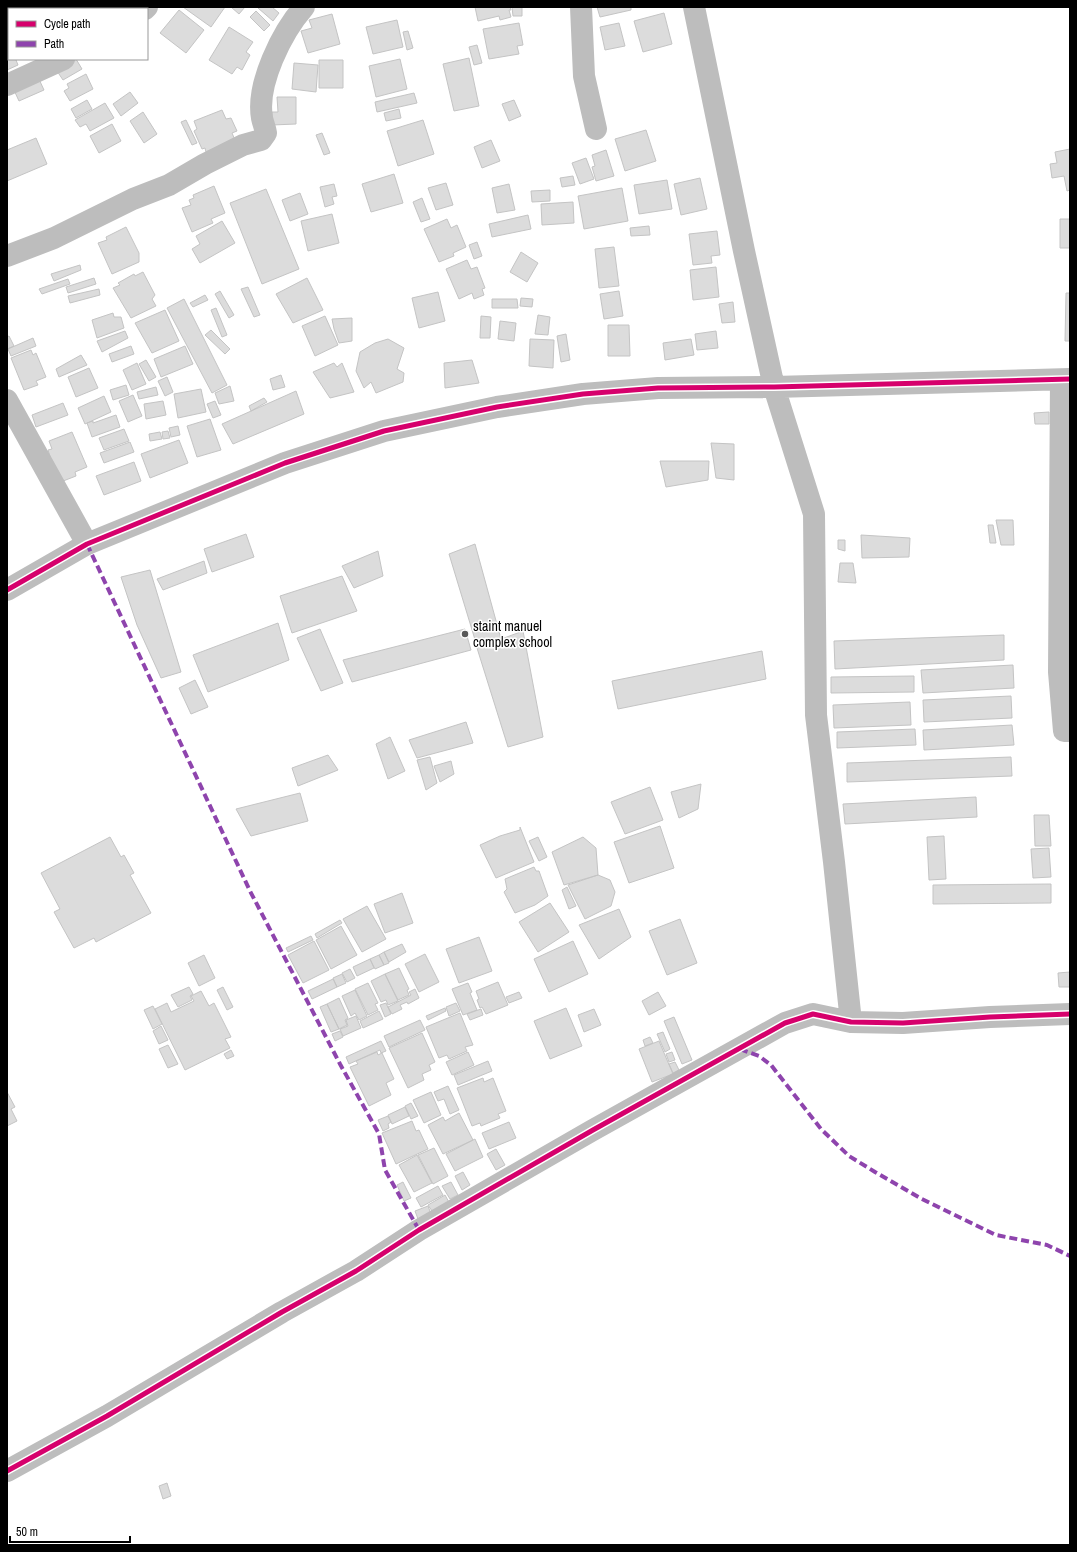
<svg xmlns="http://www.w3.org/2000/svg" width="1077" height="1552" font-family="'Archivo Narrow',sans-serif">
	<rect width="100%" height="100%" fill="#fff"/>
	<!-- building -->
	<path fill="#dcdcdc" stroke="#c4c4c4" d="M87 7H121L118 9H88Z
		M183 7H225L211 27Z
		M231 7H245L239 14Z
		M258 7H272L279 13 273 21 258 8Z
		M475 7H510L511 10H509L511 17 500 20 499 16 478 21Z
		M512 7H522V16H513Z
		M597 7H631V10L600 17Z
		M179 10 204 30 186 53 160 33Z
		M256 11 270 25 264 31 250 17Z
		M664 13 672 44 643 52 634 21Z
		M332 14 340 44 308 53 301 31 312 28 309 20Z
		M397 20 403 47 373 54 366 27Z
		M519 23 523 45 517 46 519 54 489 59 483 29Z
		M619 23 625 46 605 50 600 27Z
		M229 27 253 42 246 52 250 55 242 70 237 67 232 74 209 60Z
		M408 31 413 48 407 50 403 32Z
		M7 41 9 46V59H18L16 60 18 65 7 70Z
		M477 45 482 63 474 65 469 47Z
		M469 58 479 106 454 111 443 64Z
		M70 59H76L82 69 63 80 55 68Z
		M400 59 407 89 376 97 369 66Z
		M319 60H343V88H319Z
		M294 63 318 65 316 92 292 89Z
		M86 74 93 89 70 101 64 91 69 88 67 84Z
		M38 77 44 90 19 101 13 88Z
		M130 92 138 103 121 116 113 104Z
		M414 93 417 103 377 112 375 102Z
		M277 97H296V124L272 125V112H278Z
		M87 100 92 109 76 118 71 109Z
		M514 100 521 116 509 121 502 104Z
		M105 103 114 118 90 131 86 124 80 127 75 120Z
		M399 109 401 118 386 121 384 113Z
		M222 110 226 119 231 118 237 131 232 133 235 140 206 152 205 148 202 149 194 131 197 129 194 121Z
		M143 112 157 134 144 143 130 121Z
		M186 120 197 143 192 145 181 122Z
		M423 120 434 154 398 166 387 131Z
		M112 124 121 141 99 153 90 136Z
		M646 130 656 161 625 171 615 139Z
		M322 133 330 153 324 155 316 135Z
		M36 138 47 164 7 181V150Z
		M491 140 500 161 482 168 474 147Z
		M1070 149V190L1067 191 1064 176 1052 178 1050 164 1057 163 1055 152Z
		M606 150 614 176 596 181 592 167 595 166 592 155Z
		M586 158 594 179 580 184 572 163Z
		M394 174 403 203 371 212 362 184Z
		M573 176 575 185 562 187 560 178Z
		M700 178 707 209 681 215 674 184Z
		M667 180 672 209 639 214 634 185Z
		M446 183 453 205 436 210 428 188Z
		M334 184 337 196 332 197 334 204 325 207 320 187Z
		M509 184 515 210 497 213 492 188Z
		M214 186 225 213 211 219 213 223 192 232 182 208 191 205 189 200 194 198 193 195Z
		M622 188 628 221 584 229 578 196Z
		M266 189 299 269 262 284 230 203Z
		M550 190V201L532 202 531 191Z
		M300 193 308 214 290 221 282 200Z
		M422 198 430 219 421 222 413 202Z
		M573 202 574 223 542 225 541 204Z
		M332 214 339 243 308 251 301 221Z
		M528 215 531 229 492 237 489 224Z
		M447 219 451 228 457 225 466 247 453 253 454 256 439 262 424 229Z
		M1060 219H1070V248H1060Z
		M222 221 235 243 200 263 192 249 200 244 196 236Z
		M649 226 650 235 631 236 630 228Z
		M126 227 139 253V262L112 274 98 243 107 240 106 237Z
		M717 231 720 255 711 256 712 263 693 265 689 234Z
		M477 242 482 256 474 259 469 245Z
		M614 247 619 286 599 288 595 249Z
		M521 252 538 263 527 282 510 272Z
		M467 260 471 269 477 267 485 288 482 289 484 295 474 299 472 293 459 299 446 269Z
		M80 265 81 270 54 281 51 274Z
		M716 267 719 297 693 300 690 270Z
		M143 272 155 295 152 299 156 306 131 318 113 288 120 285 118 283 134 274 135 276Z
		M94 278 96 284 68 293 66 287Z
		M307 278 323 310 293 323 276 294Z
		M68 279 70 284 42 294 39 289Z
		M248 287 260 315 254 317 241 289Z
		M99 289 100 295 70 303 68 296Z
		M220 291 234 315 229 318 215 294Z
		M619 291 623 316 604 319 600 294Z
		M438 292 445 321 419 328 412 298Z
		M1066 293H1070V341H1065Z
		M205 295 208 300 193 307 190 303Z
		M521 298 533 299 532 307 520 306Z
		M184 299 227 385 212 393 167 308Z
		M492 299H517L518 308H492Z
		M733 302 735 322 722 323 719 304Z
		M216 308 227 335 222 337 211 310Z
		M165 310 179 341 152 353 135 323Z
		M113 313 114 317H121L124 328 97 338 92 320Z
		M538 315 550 317 548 335 535 334Z
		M325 316 338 345 315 356 302 326Z
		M481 316 491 317 490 338H480Z
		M352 318V341L339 343 334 329 332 319Z
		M500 321 516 323 514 341 498 339Z
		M608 325H629L630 356H608Z
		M211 330 230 349 225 354 205 335Z
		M125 331 128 338 102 352 97 341Z
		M716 331 718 348 697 350 695 334Z
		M566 334 570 360 561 362 557 336Z
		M9 336 14 346 7 349V337Z
		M33 338 36 346 11 356 8 349Z
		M388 339 404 348 397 369 404 373 403 382 376 393 371 382 364 388 356 371 360 352 375 343Z
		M530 339 554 340 553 368 529 366Z
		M691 339 694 355 665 360 663 343Z
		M131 346 134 354 112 362 109 354Z
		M185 346 193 364 161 377 154 359Z
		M31 350 33 355 36 353 46 377 36 381 38 385 24 390 11 358Z
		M81 355 87 365 59 377 56 369Z
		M146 360 156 377 149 381 139 364Z
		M472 360 479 383 445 388 444 363Z
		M137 363 146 384 132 390 123 370Z
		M334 363 337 367 342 363 354 392 330 398 313 372Z
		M89 368 98 388 76 397 68 377Z
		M281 375 285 387 273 390 270 379Z
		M167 377 173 392 165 396 158 381Z
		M126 385 129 395 113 400 110 390Z
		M230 386 234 401 219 404 215 393Z
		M156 387 158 395 139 399 137 392Z
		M201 389 206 412 178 418 174 394Z
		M296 391 304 414 233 444 222 424Z
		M133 395 142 416 128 422 119 401Z
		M104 396 111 412 85 424 78 408Z
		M264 398 267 402 251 411 249 406Z
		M163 401 166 415 146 419 144 404Z
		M215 401 221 415 213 418 207 404Z
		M63 403 68 415 36 427 32 415Z
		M1049 412V424H1035L1034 413Z
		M116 415 120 427 92 437 87 423 93 421V423Z
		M210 419 221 450 197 457 187 426Z
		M178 426 180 435 171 437 169 428Z
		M124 429 129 441 104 450 99 438Z
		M168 431 170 438 163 439 162 432Z
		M72 432 87 467 75 472 76 476 58 483 48 450 52 449 49 441Z
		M160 432 162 439 150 441 149 434Z
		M179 440 188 463 150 478 141 454Z
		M130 442 134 452 104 463 100 453Z
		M711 443 734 444V480L716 478Z
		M660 461H709L708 480 666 487Z
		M134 462 141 481 104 495 96 476Z
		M996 520H1013L1014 545H1001Z
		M988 525H993L996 543H990Z
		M246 534 254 557 212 572 204 549Z
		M861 535 910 538 909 557 862 558Z
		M838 540H845V551L838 549Z
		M475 544 501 639 476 643 449 554Z
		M378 551 383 576 354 588 342 566Z
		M204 561 207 573 163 590 157 579Z
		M840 563H853L856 583 838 582Z
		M150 570 181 672 161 678 137 625 121 577Z
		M342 576 357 611 292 633 280 596Z
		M278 623 289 660 208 692 193 655Z
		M320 629 343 683 321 691 297 638Z
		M465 629 471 650 352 682 343 660Z
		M523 631 543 737 508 747 477 648Z
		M1004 635V660L835 669 834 641Z
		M762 651 766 679 618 709 612 681Z
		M1013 665 1014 688 923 693 921 670Z
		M914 676V692L831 693V677Z
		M195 680 208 707 191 714 179 688Z
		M1011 696 1012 718 924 722 923 700Z
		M910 702 911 725 834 728 833 705Z
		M466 722 473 743 417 758 409 740Z
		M1012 725 1014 745 924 750 923 730Z
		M915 729 916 745 837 748V732Z
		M390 737 405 771 388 779 376 744Z
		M328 755 338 770 298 786 292 768Z
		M430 757 437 783 426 790 417 760Z
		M1011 757 1012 776 847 782V763Z
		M451 761 454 774 440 782 434 766Z
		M701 784 698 809 679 818 671 792Z
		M650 787 663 820 625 834 611 802Z
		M300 793 308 821 251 836 236 809Z
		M976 797 977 817 845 824 843 804Z
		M1034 815H1049L1051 846H1035Z
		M660 826 674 868 629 883 614 842Z
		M520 827 534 862 496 878 480 845 500 836 520 830Z
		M944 836 946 879 929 880 927 837Z
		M110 837 121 857 124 855 134 873 130 875 151 913 96 942 94 938 74 948 54 912 60 909 41 873Z
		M538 837 547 857 539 861 529 841Z
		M583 837 596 848 598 875 564 885 552 852Z
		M1049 848 1051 877 1033 878 1031 849Z
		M534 867 536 871H539L548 896 535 905 515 913 504 892 507 889 505 879Z
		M598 875 610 880 615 892 611 906 585 919 568 885Z
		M1051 884V903L933 904V885Z
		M567 887 576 906 569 909 562 890Z
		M402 893 413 923 385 933 374 904Z
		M550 903 569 932 538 952 519 922Z
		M367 906 386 939 362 952 343 919Z
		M619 909 631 937 599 959 579 925Z
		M680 919 697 963 667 975 649 931Z
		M340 920 342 923 317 938 315 934Z
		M341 926 357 955 331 969 316 940Z
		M311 936 313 940 288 952 286 948Z
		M479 937 492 971 459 983 446 949Z
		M314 941 329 970 303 983 288 955Z
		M573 941 588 974 549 992 534 959Z
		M402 944 406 952 389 962 384 952Z
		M384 952 389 963 384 965 379 955Z
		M425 954 439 982 419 992 405 964Z
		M204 955 215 978 199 986 188 963Z
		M379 955 384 965 375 969 370 959Z
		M370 959 374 968 357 976 353 967Z
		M399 968 409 989 407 990 409 995 398 1000 385 974Z
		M350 969 355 978 347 982 342 973Z
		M1070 972V987H1059L1058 973Z
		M342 974 346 983 337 987 333 978Z
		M385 974 398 1001 388 1005 386 1000 381 1002 371 981Z
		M333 979 337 987 312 999 308 991Z
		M498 982 508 1005 486 1014 482 1007 480 1008 477 1000 479 999 476 991Z
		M368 983 378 1003 375 1004 378 1010 368 1015 355 989Z
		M468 983 472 992 470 993 477 1010 463 1015 452 989Z
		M189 987 193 994 190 996 192 1000 178 1007 171 995Z
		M223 987 233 1007 227 1010 217 990Z
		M415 989 419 998 408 1004 407 1002 400 1005 402 1009 392 1014 388 1007 411 995 409 992Z
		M355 990 367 1016 359 1020 355 1013 351 1016 342 996Z
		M201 991 209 1006 214 1003 231 1037 225 1039 230 1048 185 1070 155 1009 167 1003 171 1012 194 1001 191 996Z
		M519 992 522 998 509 1003 506 997Z
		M658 992 666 1006 649 1015 642 1001Z
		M339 998 348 1018 345 1020 347 1025 339 1029 327 1004Z
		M386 1003 391 1014 385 1017 380 1005Z
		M456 1003 460 1011 449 1016 446 1007Z
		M327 1004 339 1029 331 1032 320 1007Z
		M153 1006 162 1024 153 1029 144 1010Z
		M445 1008 446 1011 428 1020 426 1016Z
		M566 1008 582 1046 550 1059 534 1021Z
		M481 1009 483 1015 470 1020 467 1014Z
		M594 1009 601 1025 584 1032 578 1015Z
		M379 1011 383 1019 363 1028 360 1021Z
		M460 1013 473 1045 465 1047 467 1051 449 1059 447 1055 439 1058 426 1027Z
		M356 1016 361 1028 343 1036 340 1029 348 1026 346 1020Z
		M674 1017 692 1060 682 1064 664 1021Z
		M420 1020 425 1030 389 1047 384 1036Z
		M161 1026 168 1040 159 1044 153 1031Z
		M340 1031 343 1037 335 1041 332 1034Z
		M663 1032 670 1049 665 1052 657 1034Z
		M422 1033 435 1062 429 1065 431 1070 422 1074 424 1080 408 1088 389 1048Z
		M650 1037 653 1043 645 1046 643 1040Z
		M381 1041 386 1051 381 1053 380 1050 349 1064 346 1057Z
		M659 1041 673 1074 652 1082 639 1049Z
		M168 1045 178 1064 168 1068 159 1049Z
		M231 1050 234 1056 227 1059 224 1054Z
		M377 1052 378 1055 382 1053 394 1079 386 1083 391 1095 369 1106 350 1067 358 1064 356 1061Z
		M468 1052 474 1065 452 1075 446 1062Z
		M672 1052 675 1060 669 1062 666 1054Z
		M488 1061 492 1071 458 1085 454 1075Z
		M675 1062 679 1070 673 1073 669 1064Z
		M483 1078 484 1082 493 1078 506 1111 498 1114 500 1118 481 1126 480 1123 472 1126 457 1088Z
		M448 1086 459 1110 450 1114 444 1099 438 1101 434 1092Z
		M7 1092 15 1107 11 1109 17 1121 7 1126Z
		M431 1092 441 1115 424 1123 413 1100Z
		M411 1103 418 1116 411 1119 405 1106Z
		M405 1107 409 1116 392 1124 388 1115Z
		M459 1113 473 1140 443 1154 428 1125 443 1117 445 1121Z
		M388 1116 391 1122 388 1124 389 1128 383 1131 378 1120Z
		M412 1121 416 1131 419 1130 428 1149 396 1164 382 1133Z
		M509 1122 516 1138 489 1149 482 1133Z
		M475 1139 483 1157 455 1171 446 1154Z
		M434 1148 448 1176 433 1184 418 1155Z
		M496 1149 505 1165 496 1170 487 1154Z
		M417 1155 432 1183 414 1192 399 1165Z
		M463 1172 470 1185 462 1190 455 1176Z
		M403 1182 411 1198 404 1201 397 1185Z
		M451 1182 458 1195 450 1199 442 1186Z
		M438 1186 443 1195 421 1207 416 1198Z
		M445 1195 450 1204 434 1214 428 1205Z
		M428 1206 431 1214 418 1219 415 1211Z
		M167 1483 171 1496 163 1499 159 1486Z"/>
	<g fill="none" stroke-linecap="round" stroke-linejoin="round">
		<!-- minor -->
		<path stroke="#bdbdbd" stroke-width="22" d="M581 7 584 76 596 129
			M694 7 744 251 774 387 814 514 816 715 834 862 851 1022
			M145 9 147 7
			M7 85 64 59
			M7 256 54 238 133 199 169 185 205 164 243 145 261 140 266 133C265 127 263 123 262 118 256 84 282 32 304 7
			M1061 380 1059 672 1064 731H1070
			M7 590 87 544 285 463 384 431 497 407 583 394 658 388 774 387 1070 379
			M7 1471 107 1416 282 1312 356 1271 419 1230 593 1130 785 1023 813 1014 851 1022 903 1023 990 1017 1070 1014"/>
		<!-- major -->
		<path stroke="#bdbdbd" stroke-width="22" d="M7 400 87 544"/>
		<!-- quiet -->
		<path stroke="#8e44ad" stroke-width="4" stroke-dasharray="8 4" stroke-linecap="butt" d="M87 544 250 891 340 1064 379 1134 385 1170 419 1230
			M740 1049 759 1056 771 1065 821 1129 849 1156 875 1172 920 1198 996 1235 1047 1245 1070 1256"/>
		<defs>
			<path id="cycleway" d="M7 590 87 544 285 463 384 431 497 407 583 394 658 388 774 387 1070 379
				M7 1471 107 1416 282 1312 356 1271 419 1230 593 1130 785 1023 813 1014 851 1022 903 1023 990 1017 1070 1014"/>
		</defs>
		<!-- cycleway casing -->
		<use href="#cycleway" stroke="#fff" stroke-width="8"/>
		<!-- cycleway -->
		<use href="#cycleway" stroke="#d6006c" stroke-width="5"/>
	</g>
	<!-- markers -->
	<circle fill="#595959" stroke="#fff" stroke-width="1.5" cx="465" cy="634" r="4"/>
	<g text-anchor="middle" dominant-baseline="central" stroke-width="3" stroke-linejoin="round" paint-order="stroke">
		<!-- poi labels -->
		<g font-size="14" fill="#000" stroke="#fff" text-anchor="start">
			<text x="473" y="626">staint manuel<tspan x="473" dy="16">complex school</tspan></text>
		</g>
	</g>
	<!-- border -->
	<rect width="1077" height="1552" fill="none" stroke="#000000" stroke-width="16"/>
	<!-- legend -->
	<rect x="8" y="8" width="140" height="52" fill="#ffffff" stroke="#999999"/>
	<rect x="16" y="21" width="20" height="6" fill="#d6006c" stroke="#999999"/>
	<text x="44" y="28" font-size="12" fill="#000000">Cycle path</text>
	<rect x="16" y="41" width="20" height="6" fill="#8e44ad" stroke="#999999"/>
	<text x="44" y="48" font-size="12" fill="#000000">Path</text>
	<!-- scale -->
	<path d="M10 1536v6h120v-6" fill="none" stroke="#000000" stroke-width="2"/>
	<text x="16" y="1536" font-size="12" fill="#000000" stroke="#ffffff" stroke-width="3" paint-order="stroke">50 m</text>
</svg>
